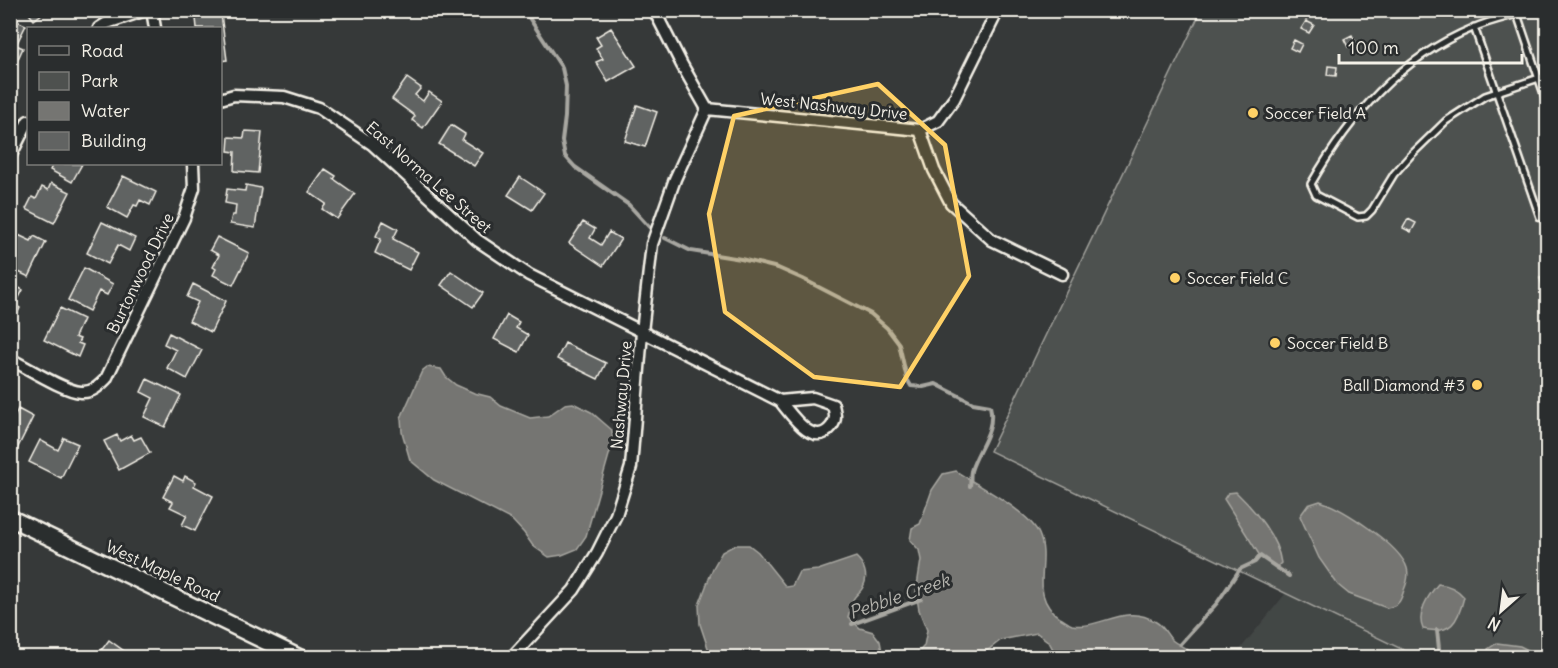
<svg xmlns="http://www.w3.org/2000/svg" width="1558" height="668" font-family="Delius,sans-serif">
	<rect width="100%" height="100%" fill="#363939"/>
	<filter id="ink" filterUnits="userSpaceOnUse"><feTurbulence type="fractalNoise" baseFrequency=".0167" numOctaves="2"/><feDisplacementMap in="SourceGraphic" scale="12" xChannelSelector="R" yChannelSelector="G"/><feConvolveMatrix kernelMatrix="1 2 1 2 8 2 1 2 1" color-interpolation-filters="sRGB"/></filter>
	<g filter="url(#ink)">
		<!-- built -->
		<path fill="#434645" d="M1286 593 1372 636 1418 657 1233 658Z"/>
		<!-- green -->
		<path fill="#4e514f" stroke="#a1a19c" stroke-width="1.5" d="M1201 11H1547V657H1418L990 451Z"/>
		<!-- water -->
		<path fill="#757572" stroke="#a8a7a1" stroke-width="1.5" d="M427 367 441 369 446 377 456 385 474 393 490 397 501 406 530 418 548 416 565 404 573 403 591 412 612 430 613 441 586 536 577 549 562 555 549 557 533 546 524 533 512 520 434 480 410 460 402 432 401 418 422 371Z
			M956 471C978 486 1029 511 1039 534 1052 564 1027 595 1060 618 1064 620 1069 624 1072 625 1101 630 1125 602 1156 622 1163 626 1166 633 1171 639 1178 646 1189 648 1197 657H1057L1049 642 1037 633 1001 640 979 657H914L924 646 927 630 919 610 916 592 921 560 919 550 910 540 912 528 920 524 932 490 943 474Z
			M1236 492C1254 509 1278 538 1281 563L1277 567 1260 556 1224 499 1228 493Z
			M1320 501C1342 508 1400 545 1407 568 1409 575 1407 583 1404 590 1401 600 1399 606 1387 608L1349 594 1338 585 1319 558 1300 516 1308 505Z
			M735 545H749L758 552 786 587 792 586 799 572 818 570 856 557C864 564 869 577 863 587 861 592 856 594 854 598 851 604 850 610 848 617L860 628 873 632 880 641 883 657H711L700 624 699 605 713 568 722 552Z
			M1438 584C1449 585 1457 588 1464 597 1458 622 1451 635 1423 629 1416 613 1428 596 1438 584Z
			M1497 643 1520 646 1542 657H1491L1488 649Z"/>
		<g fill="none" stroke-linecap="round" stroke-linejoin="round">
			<!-- stream -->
			<path stroke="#a8a7a1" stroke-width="4" d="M524 10 562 68 566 86 565 117 562 141 565 156 575 167 629 205 650 228
				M665 238 691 251 741 259 778 268 803 279 871 314 887 328 899 344 907 379 911 386 923 387 936 384 973 403 990 406C996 431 978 448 971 471 970 475 971 481 970 486
				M852 624 921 599
				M1437 630 1440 658
				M1180 644 1217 603 1240 569 1255 562 1260 556 1289 576"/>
		</g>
		<!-- building -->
		<path fill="#616362" stroke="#f4f1e8" stroke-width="1.5" d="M26 10H47L34 20Z
			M221 14 227 60 220 61V28H197L196 18Z
			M10 18 26 25 16 45 23 48 17 61 10 58Z
			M1306 21 1314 25 1309 33 1301 29Z
			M611 28 636 66 608 82 596 62 603 59 596 48 601 45 596 37Z
			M1352 35 1356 43 1348 47 1344 39Z
			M1294 40 1302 44 1298 52 1290 48Z
			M1328 66 1337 67 1336 76 1327 75Z
			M407 78 421 88 415 95 423 101 429 92 442 101 423 128 412 120 415 116 392 99Z
			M637 105 657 112 645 147 625 141Z
			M451 125 465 134 462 140 483 153 474 166 439 144Z
			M245 131 262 132 258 173 234 171 235 152 228 151 229 137 244 138Z
			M53 164H82L72 182 50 170Z
			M325 169 336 176 334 179 355 194 337 219 322 209 326 204 309 192Z
			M123 176 156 192 150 205 140 200 137 206 134 205 127 218 107 207Z
			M520 177 544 193 532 210 508 195Z
			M51 183 70 192 54 223 26 209 32 197 36 199 42 187 48 190Z
			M246 185 261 188 255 228 230 224 232 215H235L236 205 225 203 227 189 245 191Z
			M1408 219 1416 223 1411 232 1403 228Z
			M383 221 398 229 393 239 418 252 409 270 375 253 381 239 376 236Z
			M102 222 135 238 129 251 118 245 108 264 87 253Z
			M583 222 595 229 590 238 601 245 609 232 621 239 603 266 569 243Z
			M14 233 31 241 34 236 46 242 29 277 10 268V263L18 248 10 244Z
			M217 237 249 253 233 285 213 275 216 269 213 267 219 255 210 250Z
			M84 268 113 284 107 295 99 291 89 311 68 300Z
			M451 271 483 293 473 307 441 285Z
			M1548 276V303L1547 304 1540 278Z
			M10 283 23 290 15 305 20 308 12 324Z
			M193 284 226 301 211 332 189 321 198 302 187 297Z
			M60 308 83 319 75 337 80 339 78 343 83 345 78 357 44 340Z
			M507 315 519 322 516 328 528 335 519 352 494 339Z
			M169 333 202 350 187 379 167 368 176 350 164 344Z
			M565 343 606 363 598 379 557 359Z
			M147 379 181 395 165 427 144 417 153 398 141 392Z
			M18 409 33 417 16 451 10 449V419L13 420Z
			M117 435 120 441 131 435 134 440 141 437 150 453 119 470 104 441Z
			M64 438 78 444 61 478 29 462 40 440 58 450Z
			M174 476 183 481 185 476 196 482 194 486 213 496 195 531 182 525 187 515 170 507 173 502 163 497Z
			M109 640 124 651 120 656 122 658H100L97 656Z"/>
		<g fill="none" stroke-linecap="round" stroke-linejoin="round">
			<defs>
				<path id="lane" d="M1531 10C1512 16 1491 20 1473 28 1400 58 1350 116 1311 184L1316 195 1358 217 1366 216 1372 210 1394 174 1410 156 1446 121 1485 96 1548 75
					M1517 14 1548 106
					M1474 27 1540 217 1548 222"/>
				<path id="street" d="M152 10 155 28
					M654 10 682 65 707 109
					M99 28 107 23 146 10
					M220 99 234 95 284 97 319 108 372 144 477 240 529 275 780 401C791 414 813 449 831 427 837 420 835 413 833 405L813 398 780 401
					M707 109 920 130 938 121 954 99 998 10
					M920 130 934 170 951 203 992 240 1062 274
					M10 157 28 121
					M10 359C28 368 64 391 81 392 92 393 99 386 106 379L184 218 194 188 193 164
					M511 658 574 590 597 553 616 515 631 467 642 332 652 244 675 179 707 109"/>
				<path id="secondary" d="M10 518 300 658"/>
			</defs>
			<!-- lane casing -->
			<use href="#lane" stroke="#f4f1e8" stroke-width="10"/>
			<!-- street casing -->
			<use href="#street" stroke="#f4f1e8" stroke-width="15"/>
			<!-- secondary casing -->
			<use href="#secondary" stroke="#f4f1e8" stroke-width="20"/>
			<!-- lane -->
			<use href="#lane" stroke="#2a2d2e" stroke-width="5"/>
			<!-- street -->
			<use href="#street" stroke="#2a2d2e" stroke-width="10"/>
			<!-- secondary -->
			<use href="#secondary" stroke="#2a2d2e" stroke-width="15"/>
		</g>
	</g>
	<!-- marked area -->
	<path fill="#ffd166" fill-opacity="0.2" stroke="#ffd166" stroke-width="4.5" stroke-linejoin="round" d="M878 84 945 145 969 276 900 387 814 377 725 312 709 214 734 116Z"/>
	<!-- markers -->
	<g fill="#ffd166" stroke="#2a2d2e" stroke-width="2">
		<circle cx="1253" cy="113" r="6"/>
		<circle cx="1175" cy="278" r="6"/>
		<circle cx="1275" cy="343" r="6"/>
		<circle cx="1477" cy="385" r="6"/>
	</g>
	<g text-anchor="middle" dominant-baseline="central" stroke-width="6" stroke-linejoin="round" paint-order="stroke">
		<!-- street labels -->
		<g font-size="16" fill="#f4f1e8" stroke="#2a2d2e">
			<text transform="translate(834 106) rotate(6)">West Nashway Drive</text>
			<text transform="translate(429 177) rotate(41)">East Norma Lee Street</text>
			<text transform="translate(140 273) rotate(-64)">Burtonwood Drive</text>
			<text transform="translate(621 395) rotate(-85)">Nashway Drive</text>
			<text transform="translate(163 571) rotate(25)">West Maple Road</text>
		</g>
		<!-- poi labels -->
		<g font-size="16" fill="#f4f1e8" stroke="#2a2d2e" text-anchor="start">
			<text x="1265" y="113">Soccer Field A</text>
			<text x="1187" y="278">Soccer Field C</text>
			<text x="1287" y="343">Soccer Field B</text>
			<text x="1465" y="385" text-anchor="end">Ball Diamond #3</text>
		</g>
		<!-- water labels -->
		<g font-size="18" font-style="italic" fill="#b4b3ad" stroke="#2a2d2e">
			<text transform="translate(899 596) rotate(-19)">Pebble Creek</text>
		</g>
	</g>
	<!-- margin -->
	<rect width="1558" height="668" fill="none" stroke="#2a2d2e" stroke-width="36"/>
	<rect x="18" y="18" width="1522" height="632" fill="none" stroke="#f4f1e8" stroke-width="2" filter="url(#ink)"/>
	<!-- legend -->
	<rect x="27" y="27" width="195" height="138" fill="#2a2d2e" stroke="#7b7b78" stroke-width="1.5"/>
	<rect x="39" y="46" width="30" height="9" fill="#2a2d2e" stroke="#7b7b78" stroke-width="1.5"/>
	<text x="81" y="57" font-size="18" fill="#f4f1e8">Road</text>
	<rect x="39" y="72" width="30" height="18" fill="#4e514f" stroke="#7b7b78" stroke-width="1.5"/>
	<text x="81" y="87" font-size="18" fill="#f4f1e8">Park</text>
	<rect x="39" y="102" width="30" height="18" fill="#757572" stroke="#7b7b78" stroke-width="1.5"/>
	<text x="81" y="117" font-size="18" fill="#f4f1e8">Water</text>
	<rect x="39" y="132" width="30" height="18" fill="#616362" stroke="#7b7b78" stroke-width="1.5"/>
	<text x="81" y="147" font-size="18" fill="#f4f1e8">Building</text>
	<!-- north arrow -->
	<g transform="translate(1501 611) rotate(208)" stroke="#2a2d2e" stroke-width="4.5" paint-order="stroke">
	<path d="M0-4.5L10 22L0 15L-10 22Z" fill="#f4f1e8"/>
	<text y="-9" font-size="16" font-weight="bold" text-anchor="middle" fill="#f4f1e8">N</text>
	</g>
	<!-- scale -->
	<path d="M1339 54v9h183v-9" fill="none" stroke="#f4f1e8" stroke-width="3"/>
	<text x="1348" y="54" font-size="18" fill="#f4f1e8" stroke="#2a2d2e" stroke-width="4.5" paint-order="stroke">100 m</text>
</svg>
